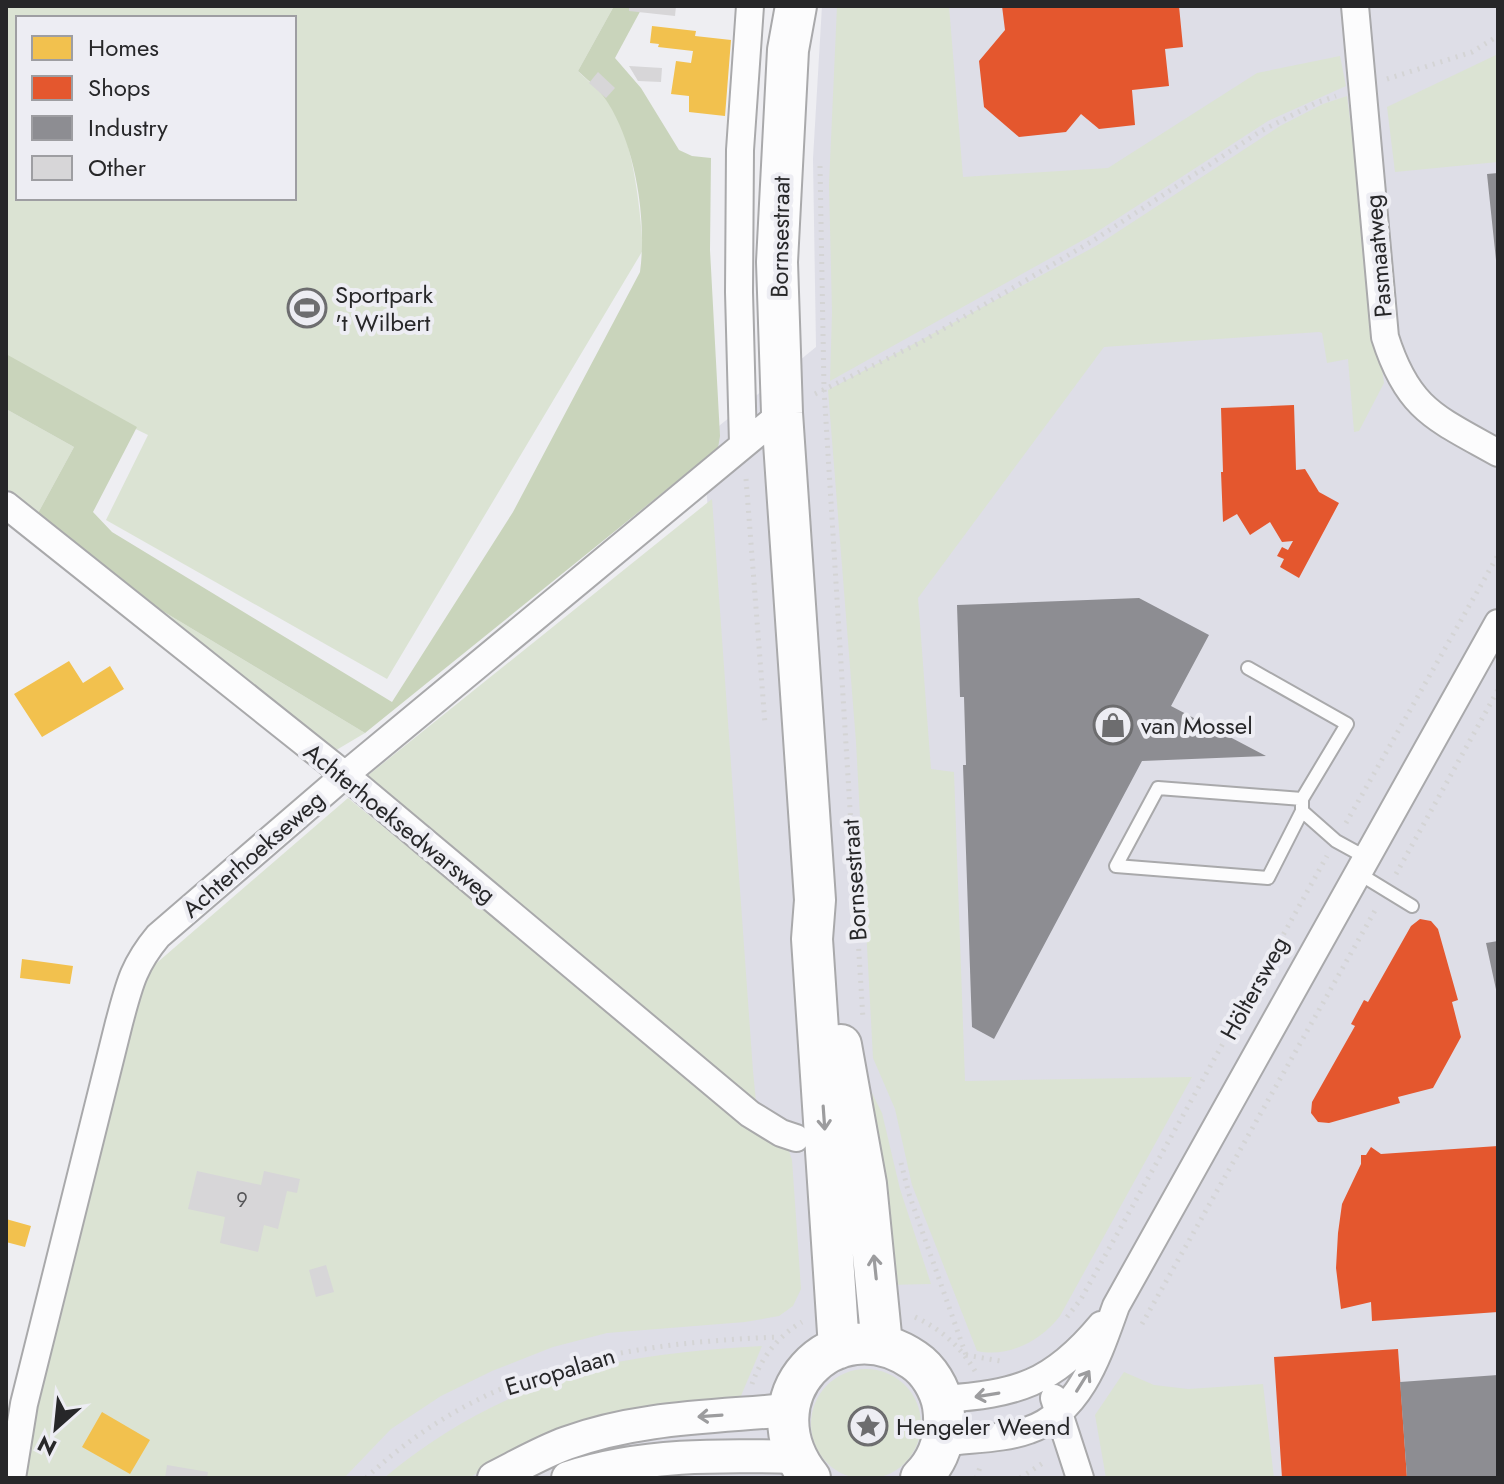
<svg xmlns="http://www.w3.org/2000/svg" width="1504" height="1484" font-family="Jost,sans-serif">
	<rect width="100%" height="100%" fill="#eeeef2"/>
	<!-- built -->
	<path fill="#dedee7" d="M822 6H1498V1478H320L485 1353 762 1296 703 439 816 347 813 159Z"/>
	<!-- green -->
	<path fill="#dbe3d3" fill-rule="evenodd" d="M6 6H614L578 71C586 80 598 88 606 97 633 131 640 207 643 250L387 679 106 520 148 435 6 366ZM18 18H294V198H18Z
		M837 6H949L963 177 1108 168 1257 73 1340 56 1346 86 1268 121 1092 235 830 381 832 312 829 184Z
		M1498 54V162L1395 172 1387 107Z
		M1347 96 1384 383 1359 431 1354 432 1348 359 1327 363 1322 333 1319 332 1104 347 918 598 931 769 954 772 965 1081 1192 1077 1060 1316C1041 1341 1008 1358 977 1351L912 1185 895 1109 873 1058 856 742 828 390 1096 246 1280 126 1323 104Z
		M6 409 74 447 37 515 6 488Z
		M712 499 753 1071 756 1102 366 777Z
		M136 595 365 733 333 752Z
		M348 798 458 888 782 1130 792 1160 801 1289 793 1306 779 1316 745 1322 607 1333 553 1347 492 1371 441 1396 391 1429 344 1478H13L110 1028 152 967Z
		M853 1055 882 1113 900 1189 931 1284 886 1285Z
		M762 1346 738 1403 496 1462 469 1478H384C436 1434 494 1402 558 1379 571 1375 585 1369 599 1366 652 1354 708 1349 762 1346Z
		M811 1424a55 55 0 1 1 110 0a55 55 0 1 1-110 0Z
		M1124 1372 1154 1385 1188 1389 1263 1384 1274 1478H1106L1095 1415Z"/>
	<!-- forest -->
	<path fill="#c9d4bb" d="M614 6H643L615 58 641 88 679 150 692 156 711 158 710 250 720 436 718 448 365 733 136 595 37 515 74 447 6 409V354L137 427 93 512 112 532 392 702 513 512 640 272C647 221 636 147 608 103 600 90 589 81 578 71Z"/>
	<!-- homes -->
	<path fill="#f2c14e" d="M652 26 696 31 695 36 731 40 725 116 689 112V96L671 94 676 61 691 63 693 51 658 47 659 44 650 43Z
		M69 661 83 683 110 666 124 689 42 737 14 694Z
		M22 959 73 966 70 984 20 978Z
		M6 1219 31 1226 25 1247 6 1242Z
		M102 1412 150 1440 130 1474 82 1447Z"/>
	<!-- shops -->
	<path fill="#e4572e" d="M1002 6H1179L1183 47 1165 49 1169 86 1132 90 1135 125 1099 129 1081 114 1066 132 1019 137 984 107 979 61 1005 30Z
		M1294 405 1296 470 1305 469 1319 492 1339 503 1299 578 1280 567 1284 559 1277 556 1282 547 1288 550 1293 541 1282 542 1270 522 1250 535 1237 514 1223 522 1221 472H1223L1221 408Z
		M1420 919 1431 921 1438 929 1458 1000 1452 1002 1461 1037 1433 1088 1398 1097 1400 1103 1329 1123 1318 1122 1311 1113 1312 1102 1355 1026 1351 1024 1364 1000 1368 1002 1411 926Z
		M1498 1146V1312L1372 1321 1371 1302 1341 1309 1336 1268 1338 1233 1342 1204 1361 1164V1155H1366L1371 1147 1381 1154Z
		M1398 1349 1407 1478H1282L1274 1357Z"/>
	<!-- industry -->
	<path fill="#8d8d92" d="M1498 173V260H1496L1487 174Z
		M1139 598 1209 635 1171 706 1266 756 1142 761 994 1039 972 1027 963 765H966L964 697H960L957 605Z
		M1498 941V993L1497 994 1486 943Z
		M1498 1375V1478H1407L1400 1382Z"/>
	<!-- building -->
	<path fill="#d7d6d8" d="M629 6H676L675 16 629 11Z
		M629 66 662 68 661 82 638 81Z
		M598 72 615 88 606 98 589 83Z
		M197 1171 261 1185 264 1171 300 1179 297 1193 287 1191 278 1229 264 1225 258 1252 220 1243 225 1217 188 1209Z
		M326 1265 334 1292 316 1297 309 1270Z
		M167 1465 208 1472 207 1478H165Z"/>
	<g fill="none" stroke-linecap="round" stroke-linejoin="round">
		<defs>
			<path id="service" d="M1248 668 1347 724 1302 799V811L1336 841 1367 858
				M1302 811 1268 878 1116 866 1158 788 1302 799
				M1358 873 1412 906"/>
			<path id="minor" d="M1355 6 1385 337C1408 410 1436 418 1498 453
				M743 444 739 292 740 150 750 6
				M6 505 345 775 750 1114 781 1133 796 1138
				M1054 1398 1080 1478
				M942 1399C1017 1394 1052 1384 1101 1325
				M943 1443C969 1439 1005 1439 1029 1430 1081 1412 1099 1353 1116 1306L1498 623
				M12 1478 24 1404 119 1023C129 986 133 966 158 936L345 775 782 413"/>
			<path id="tertiary" d="M494 1478C518 1466 542 1452 567 1443 638 1417 713 1417 788 1410
				M568 1478C640 1454 721 1455 795 1457"/>
			<path id="primary" d="M796 6 788 50 777 262 782 413 815 900 812 939 839 1348
				M841 1045 866 1184 882 1345
				M810 1478C747 1399 833 1305 914 1360 929 1370 940 1389 943 1406 947 1433 941 1458 921 1478"/>
		</defs>
		<!-- service casing -->
		<use href="#service" stroke="#a9a9ab" stroke-width="16"/>
		<!-- minor casing -->
		<use href="#minor" stroke="#a9a9ab" stroke-width="30"/>
		<!-- tertiary casing -->
		<use href="#tertiary" stroke="#a9a9ab" stroke-width="36"/>
		<!-- primary casing -->
		<use href="#primary" stroke="#a9a9ab" stroke-width="44"/>
		<!-- path -->
		<path stroke="#d4d4d5" stroke-width="5" stroke-dasharray="2 6" stroke-linecap="butt" d="M1387 79 1472 52 1498 36
			M820 166 824 389 863 1019
			M815 394 921 342 1094 240 1261 131 1316 103 1336 96
			M746 479 765 724
			M1346 823 1498 555
			M1396 874 1498 690
			M901 1163 909 1194 966 1355
			M915 1317C941 1329 960 1346 975 1371
			M1067 1317 1081 1299 1327 856
			M1142 1324 1377 907
			M966 1355 1000 1361
			M752 1384C761 1358 779 1335 802 1322
			M366 1478C484 1367 623 1343 779 1337
			M976 1478 981 1465
			M1020 1478 1046 1461"/>
		<!-- service -->
		<use href="#service" stroke="#fcfcfd" stroke-width="12"/>
		<!-- minor -->
		<use href="#minor" stroke="#fcfcfd" stroke-width="26"/>
		<!-- tertiary -->
		<use href="#tertiary" stroke="#fcfcfd" stroke-width="32"/>
		<!-- primary -->
		<use href="#primary" stroke="#fcfcfd" stroke-width="40"/>
	</g>
	<!-- one-way arrows -->
	<defs><path id="oneway-shaft" d="M-6 0H5M1.5-3L5.5 0L1.5 3" fill="none" stroke-width="1.6" stroke-linecap="round" stroke-linejoin="round" transform="scale(2)"/></defs>
	<g stroke="#9c9c9e">
		<use href="#oneway-shaft" transform="translate(824 1118) rotate(86)"/>
		<use href="#oneway-shaft" transform="translate(875 1267) rotate(-96)"/>
		<use href="#oneway-shaft" transform="translate(1083 1381) rotate(-58)"/>
		<use href="#oneway-shaft" transform="translate(987 1395) rotate(171)"/>
		<use href="#oneway-shaft" transform="translate(710 1416) rotate(176)"/>
	</g>
	<!-- icons -->
	<defs>
		<symbol id="stadium-ring" viewBox="-11 -11 22 22"><circle r="9.5" fill="#ededf3" stroke="#6d6d6f" stroke-width="1.5"/><path d="M0-5a6.5 5 0 1 0 0 10a6.5 5 0 1 0 0-10ZM-3.5-1.8h7v3.6h-7Z" fill="#6d6d6f"/></symbol>
		<symbol id="shop-ring" viewBox="-11 -11 22 22"><circle r="9.5" fill="#ededf3" stroke="#6d6d6f" stroke-width="1.5"/><path d="M-5-2.5h2.3a2.7 3.5 0 0 1 5.4 0H5L5.5 6h-11ZM-1.5-2.5h3a1.5 2.3 0 0 0-3 0Z" fill="#6d6d6f"/></symbol>
		<symbol id="sight-ring" viewBox="-11 -11 22 22"><circle r="9.5" fill="#ededf3" stroke="#6d6d6f" stroke-width="1.5"/><path d="M0-6L1.8-2.2L6-1.7L2.9 1.2L3.7 5.4L0 3.3L-3.7 5.4L-2.9 1.2L-6-1.7L-1.8-2.2Z" fill="#6d6d6f"/></symbol>
	</defs>
	<g fill-rule="evenodd">
		<use href="#stadium-ring" x="285" y="286" width="44" height="44"/>
		<use href="#shop-ring" x="1091" y="703" width="44" height="44"/>
		<use href="#sight-ring" x="846" y="1404" width="44" height="44"/>
	</g>
	<g text-anchor="middle" dominant-baseline="central" stroke-width="8" stroke-linejoin="round" paint-order="stroke">
		<!-- number labels -->
		<g font-size="20" fill="#565658">
			<text x="242" y="1200">9</text>
		</g>
		<!-- street labels -->
		<g font-size="24" fill="#272729" stroke="#ededf3">
			<text transform="translate(780 237) rotate(-89)">Bornsestraat</text>
			<text transform="translate(1378 256) rotate(-95)">Pasmaatweg</text>
			<text transform="translate(400 823) rotate(39)">Achterhoeksedwarsweg</text>
			<text transform="translate(253 854) rotate(-41)">Achterhoekseweg</text>
			<text transform="translate(854 880) rotate(-94)">Bornsestraat</text>
			<text transform="translate(1254 988) rotate(-61)">Höltersweg</text>
			<text transform="translate(560 1371) rotate(-17)">Europalaan</text>
		</g>
		<!-- poi labels -->
		<g font-size="24" fill="#272729" stroke="#ededf3" text-anchor="start">
			<text x="335" y="294">Sportpark<tspan x="335" dy="28">'t Wilbert</tspan></text>
			<text x="1141" y="725">van Mossel</text>
			<text x="896" y="1426">Hengeler Weend</text>
		</g>
	</g>
	<!-- border -->
	<rect width="1504" height="1484" fill="none" stroke="#272729" stroke-width="16"/>
	<!-- legend -->
	<rect x="16" y="16" width="280" height="184" fill="#ededf3" stroke="#9e9ea2" stroke-width="2"/>
	<rect x="32" y="36" width="40" height="24" fill="#f2c14e" stroke="#9e9ea2" stroke-width="2"/>
	<text x="88" y="56" font-size="24" fill="#272729">Homes</text>
	<rect x="32" y="76" width="40" height="24" fill="#e4572e" stroke="#9e9ea2" stroke-width="2"/>
	<text x="88" y="96" font-size="24" fill="#272729">Shops</text>
	<rect x="32" y="116" width="40" height="24" fill="#8d8d92" stroke="#9e9ea2" stroke-width="2"/>
	<text x="88" y="136" font-size="24" fill="#272729">Industry</text>
	<rect x="32" y="156" width="40" height="24" fill="#d7d6d8" stroke="#9e9ea2" stroke-width="2"/>
	<text x="88" y="176" font-size="24" fill="#272729">Other</text>
	<!-- north arrow -->
	<g transform="translate(56 1428) rotate(207)" stroke="#ededf3" stroke-width="6" paint-order="stroke">
	<path d="M0-6L14 30L0 20L-14 30Z" fill="#272729"/>
	<text y="-12" font-size="22" font-weight="bold" text-anchor="middle" fill="#272729">N</text>
	</g>
</svg>
